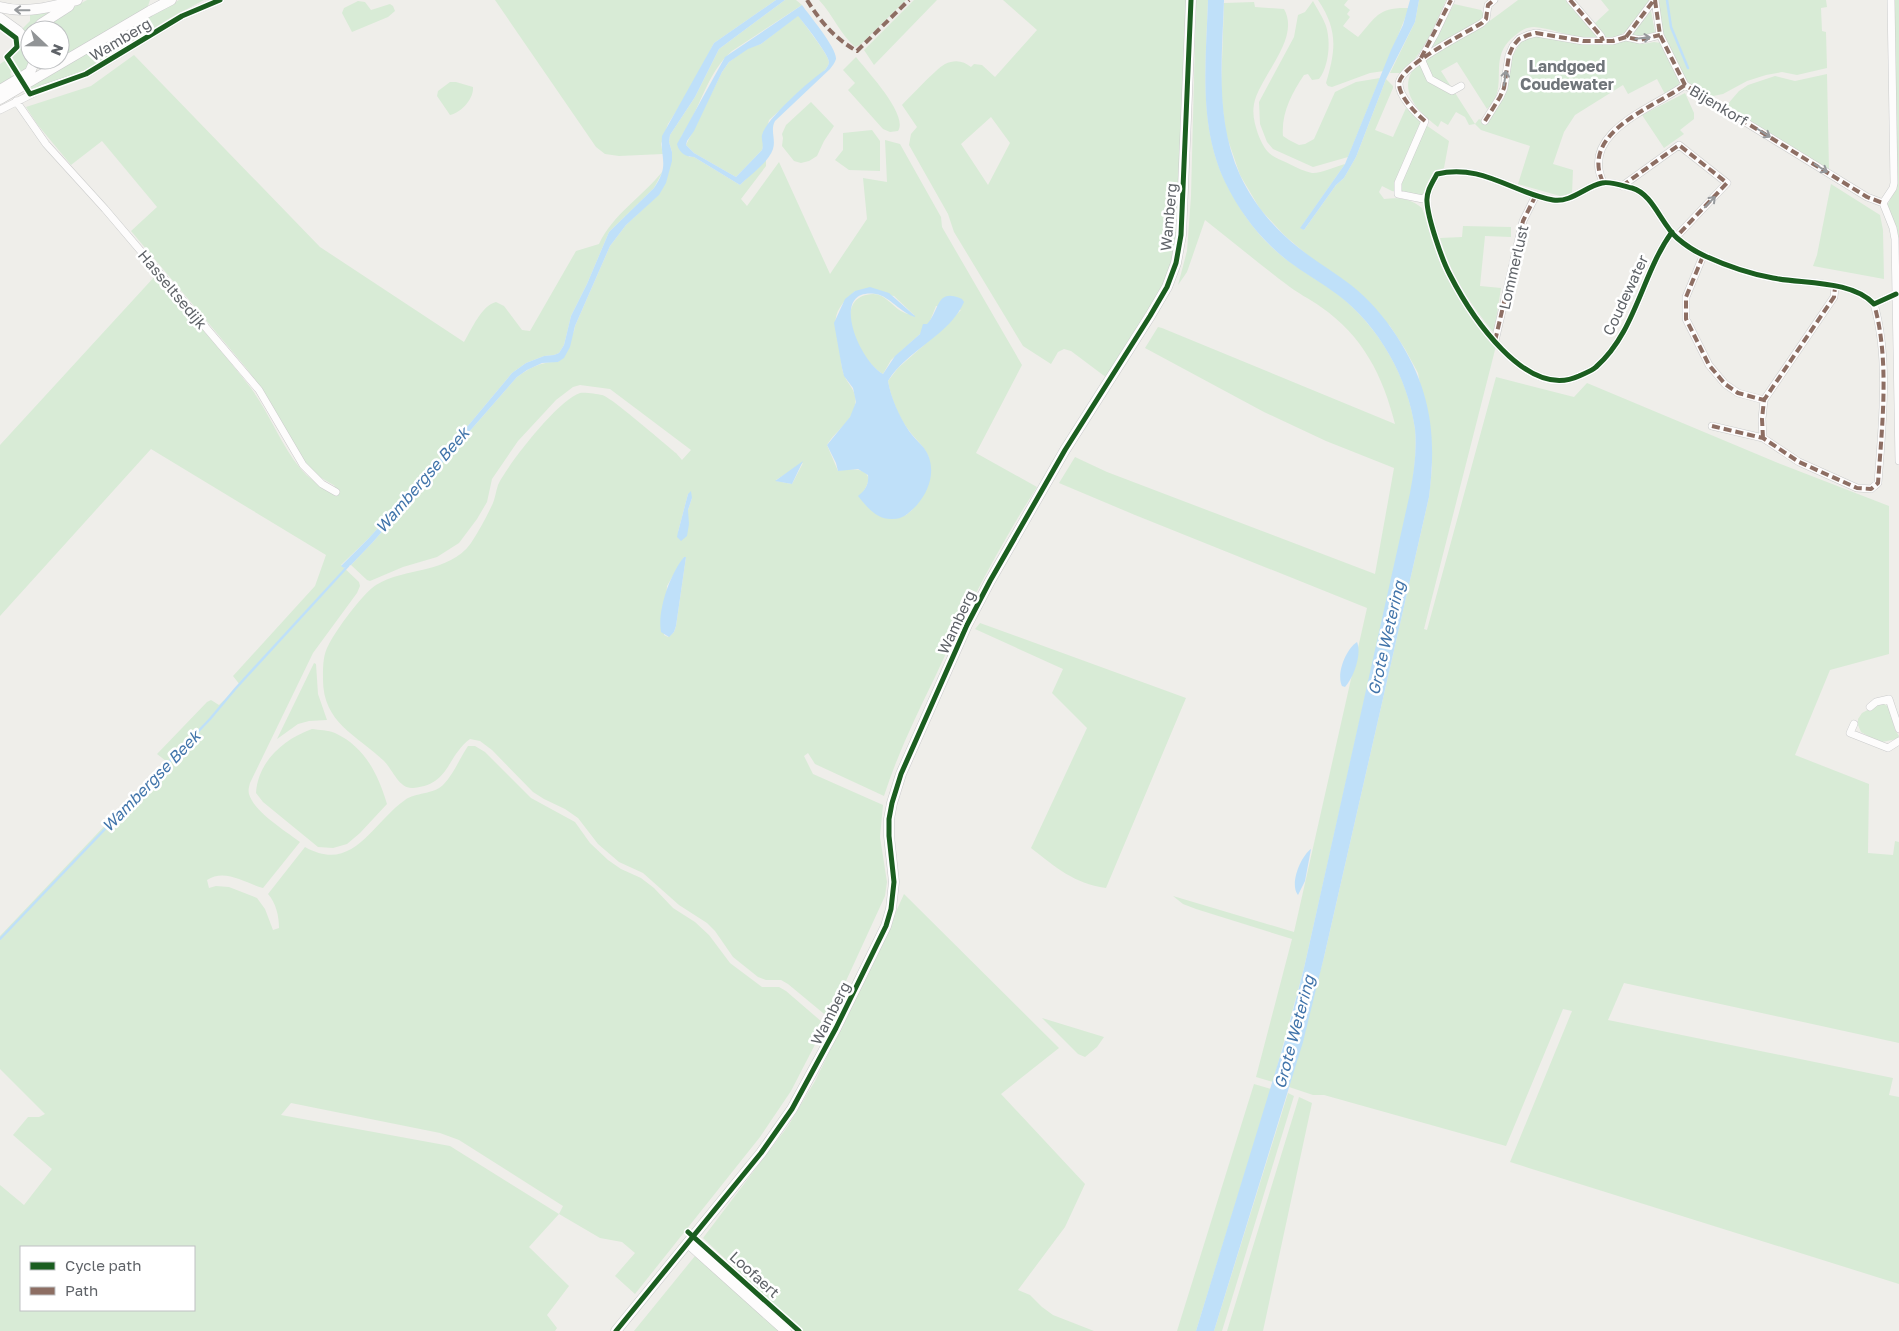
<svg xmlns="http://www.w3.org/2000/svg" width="1899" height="1331" font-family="'Golos Text',sans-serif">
	<rect width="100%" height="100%" fill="#efeeea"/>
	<!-- green -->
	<path fill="#d8ebd6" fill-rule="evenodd" d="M87 0H150L148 6 141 14 60 60V30H40L54 18Z
		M179 0H204L170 18 88 70 29 90 27 87Z
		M495 0H776L714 43 688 93 668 124 661 144 663 154 619 156 605 154 596 147Z
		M785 0H796L802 5 732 51C707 72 700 110 681 137L689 157H694L740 185 766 159V166L741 199 747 206 779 162 830 274 867 219 863 178 887 182 885 140 900 144 941 217 942 227 1022 365 976 453 1037 487C998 548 965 612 935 677 916 716 897 755 884 796L815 764 808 753 804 756 813 774 883 805 880 837 887 882 885 896 829 1018 788 984 781 980H766L758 977 733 957 715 931 707 923 679 905 643 873 619 862 598 844 578 818 565 809 544 799 533 792 492 750 480 741 470 739C446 757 450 785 413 788 399 789 393 770 384 761 356 734 322 723 323 677 323 665 323 655 329 644 337 629 362 594 376 585 405 567 449 574 471 543 479 531 487 516 493 503 495 498 496 491 498 485 508 464 558 400 580 393 585 392 597 394 602 395 610 396 666 445 676 453L682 460 691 450 610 389 580 385 573 387 556 400 518 441 492 479 487 502 477 519 459 543 437 557 403 567 370 581 367 580 351 565 373 542 517 377C529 368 542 361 558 362L574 331 575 326 610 246 626 225 658 195 672 152 669 142 670 135 695 97 719 49ZM855 291 894 296 914 315C911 314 906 314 903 312 892 307 886 294 873 294 828 296 860 362 883 374L891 360 920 334 930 321 936 306 961 310 932 338 898 368 888 381C891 399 899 418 910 432 917 441 925 447 929 458L912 510 906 515 892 519 863 492C879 469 855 467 838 471L827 445C835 431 852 422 855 405 858 392 849 386 845 377 841 369 841 358 840 350 834 321 830 313 855 291ZM803 463 792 484 776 481V480ZM688 494 692 498 688 510V521L678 532ZM684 557H686L676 626 674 632 668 637 664 635 667 586Z
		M819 0H906L860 45 855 47C840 34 833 15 819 0Z
		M914 0H937L874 65 864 50Z
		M1003 0H1188L1179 237 1167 279 1107 378 1071 351 1064 349 1058 352 1051 364 1023 346 954 232 948 214 909 145 911 134 917 127 902 105C911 96 936 69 945 64 955 59 964 61 971 67L974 64 982 65 995 77 1037 30ZM991 117 1010 143 988 185 961 144Z
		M1196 0H1208C1206 60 1198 127 1226 183 1241 213 1262 243 1290 262 1306 274 1324 283 1340 296 1380 329 1408 377 1415 429 1417 450 1414 472 1411 493L1304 968 1273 1082 1256 1077 1292 939 1196 909 1183 904 1173 896 1294 932 1367 608 1135 515 1059 483 1075 457 1107 472 1375 574 1394 468 1326 441 1264 412 1145 348 1158 327 1162 328 1395 424C1383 376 1363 336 1321 307 1310 299 1297 293 1286 284 1258 263 1232 241 1205 220L1187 272 1178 285 1187 251 1191 196Z
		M1318 0H1348L1344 5 1350 10 1347 14 1350 17 1343 26 1358 37C1377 16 1378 7 1409 8L1384 71 1370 73 1332 87 1328 86 1326 83C1336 49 1338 30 1318 0Z
		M1419 0H1446C1435 26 1423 54 1402 73H1390L1415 22Z
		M1518 0H1568L1599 37C1593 37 1586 38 1580 37 1565 35 1550 28 1534 27 1527 27 1522 30 1517 34 1484 57 1512 87 1487 109L1457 62 1441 71 1475 124 1479 119 1487 123 1502 98 1512 56 1521 42 1529 38 1537 36 1603 44 1633 40 1643 44 1654 42 1661 43 1680 82 1676 89 1666 96 1657 79 1628 94 1623 85 1575 115 1564 132 1553 164 1573 170 1572 194 1560 196 1518 184 1530 146 1481 130 1475 124 1469 125 1465 117 1456 112 1448 125 1441 121 1438 127C1422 115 1400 95 1411 73 1421 56 1464 38 1481 27 1494 18 1506 9 1518 0Z
		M1601 0H1650C1638 16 1629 38 1606 39L1595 23 1609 10Z
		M1659 0H1826L1827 7 1821 8 1822 31 1826 32 1827 68 1797 75 1782 72 1766 75 1747 81 1723 94 1713 96 1707 94 1688 82 1682 75 1667 43 1661 27Z
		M1894 0H1899V306L1898 238 1887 206 1896 188Z
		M358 1 365 2 371 10 390 4 393 6 395 11 388 17 352 32 342 13 344 8Z
		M1313 1C1317 9 1323 17 1326 26 1331 41 1329 66 1319 79L1312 80 1308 74 1304 75C1292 93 1281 113 1283 136L1289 140 1299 145 1305 144 1314 139 1335 92 1356 82 1380 78 1348 157 1313 167 1273 149 1267 142 1260 124 1259 102 1294 37 1298 15 1305 12Z
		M1254 2 1255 7 1284 9C1301 39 1260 75 1254 104 1252 115 1255 125 1258 134 1264 149 1268 155 1283 161 1292 165 1302 171 1312 173 1319 174 1337 166 1345 164L1301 227 1304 230 1336 185 1344 178 1356 157 1386 79 1393 86V88L1375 130 1393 137 1406 108 1423 123 1449 141 1444 168C1431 173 1427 184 1423 197L1392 191 1382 186 1379 192 1384 199C1399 197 1410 198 1422 208L1435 245 1496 346 1424 629 1427 630 1496 377 1574 397 1587 383 1778 463 1889 506V654L1830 670 1795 755 1869 784 1868 853 1893 855 1895 841 1899 842V1043L1624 983 1608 1020 1893 1078 1889 1095 1899 1097V1284L1510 1162 1572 1011 1563 1009 1506 1146 1324 1095H1313L1289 1087 1324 957 1429 497 1432 468V447L1418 373 1405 349 1390 326 1284 235 1260 209 1240 175 1226 134 1223 110 1221 89 1224 3Z
		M1454 4 1481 10 1483 13V18L1428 53Z
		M67 6 34 30H30V40L21 30 30 21V12Z
		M1651 11 1655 32C1648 36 1639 38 1631 35Z
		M798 15C803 23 829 55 829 62 829 65 827 67 825 70L769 120 762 150 736 177 694 153 686 145 722 72 729 62 748 48 761 44Z
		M20 38 30 49V60L23 75 12 57 19 47Z
		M134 55 320 247 464 342C472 329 481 306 496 302L504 306 522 330 530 331 576 251 599 244C613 214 643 196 663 171L654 188 609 232 587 284 571 316 564 345 559 353 554 355 544 356 526 363 512 373 436 464 369 538 341 565 359 582 360 586 357 593 313 653 250 783C249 787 248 790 249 794 254 812 286 831 300 842L263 888C245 883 225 868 207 880L209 888 216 886 229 887 257 898 265 909 273 930 279 928C279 916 276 903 268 894L305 847C353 874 371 824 405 800 416 792 432 795 443 785 454 774 459 759 468 746H475L485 752 531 798 575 822 590 843 608 860 621 869 641 878 654 888 673 908 695 922 709 935 730 963 762 987H779L786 991 822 1022 824 1025 823 1029 791 1091 760 1137 635 1294 615 1276 635 1253 622 1242 600 1238 559 1214 529 1247 569 1286 547 1315 557 1328 555 1331H0V1185L24 1205 52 1169 13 1135 28 1117H39L45 1114 0 1069V936L166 761 157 754 207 702 211 700 219 705 240 685 233 676 315 586 326 555 151 449 0 616V445L156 275C186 311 218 346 247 383 268 409 279 442 300 468 308 478 319 485 330 491L335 486 313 473 305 467 261 389 247 369 131 231 157 207 102 141 71 165 37 124 26 107 91 86ZM291 1103 440 1133 459 1140 563 1206 559 1214 450 1146 281 1115ZM21 1247H194V1310H21Z
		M856 57C866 70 909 115 898 131L890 132 883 129 848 90 855 83 843 70Z
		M6 60 13 71 10 73 12 77 0 84V64Z
		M1827 74 1829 170 1726 106 1739 91 1748 85 1775 76 1795 81Z
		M450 82H456L473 87C474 99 461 113 450 115L437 96 438 91Z
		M1685 93 1694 113V119L1680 130 1684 134 1664 148 1642 115Z
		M811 102 834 126 824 141 817 156 809 161 801 163 794 161 782 146 783 138 782 134 786 125Z
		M872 130 880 141V171L849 170 835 160 843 150V133Z
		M1831 184 1880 215 1883 230 1884 279 1813 266 1817 255Z
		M1463 226 1511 227V237L1485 236 1480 286 1501 288 1494 333C1470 304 1450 274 1440 238L1462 237Z
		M980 623 1186 698 1106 888C1073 883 1057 868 1031 848L1087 728 1052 693 1063 669 975 629Z
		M314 663 316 664 318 694 327 720 309 721 298 724 277 739Z
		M1884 704 1889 707 1895 730 1899 736 1897 739 1882 742 1875 740 1861 732 1858 725V719L1862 713 1875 706Z
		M312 729C319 730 328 730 335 733 365 747 378 774 387 804L360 833 347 844 333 848 318 847 263 802 256 793C258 761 284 739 312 729Z
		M904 894 1059 1048 1001 1094 1085 1184 1065 1227 1018 1290 1030 1295 1042 1307 1053 1315 1094 1331H802L703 1238 788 1126 815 1081 869 971Z
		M1042 1018 1104 1037 1097 1047 1085 1057 1078 1054Z
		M1254 1084 1271 1089 1196 1331H1177Z
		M1288 1093 1294 1096 1222 1331H1214Z
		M1299 1097 1312 1103 1263 1331H1227Z
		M695 1256 701 1261 779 1331H634Z"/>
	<!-- water -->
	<path fill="#bfe0f9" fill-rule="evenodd" d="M776 0H785L719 49 695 97 670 135 669 142 672 152V161L666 183 659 195 626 225 610 246 575 326 570 347 564 358 558 362 542 363 527 370 517 377 373 542 351 565 344 568 341 566 369 538 436 464 512 373 526 363 544 356 554 355 559 353 564 345 571 316 587 284 609 232 654 188C670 164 660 160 662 136L714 43Z
		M1208 0H1224C1222 59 1215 120 1240 175 1253 203 1274 229 1299 248 1315 261 1334 272 1351 285 1369 299 1384 317 1396 335 1431 389 1437 435 1429 497L1324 957 1303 1042 1214 1331H1196L1286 1037 1304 968 1410 493C1414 472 1417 451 1415 429 1408 378 1379 326 1338 295 1322 283 1304 273 1288 261 1261 240 1240 213 1225 182 1198 125 1206 61 1208 0Z
		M1410 0H1419L1415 22 1386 79 1356 157 1344 178 1336 185 1304 230 1300 228 1345 164 1391 50 1403 25Z
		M802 5C809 15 837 48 836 59 835 63 832 66 830 69L775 121C770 130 776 139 773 149 768 163 750 175 740 185L694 157C686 157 679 153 677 144L725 57ZM798 16C804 23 829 55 829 62 829 65 827 67 825 70 811 79 766 119 762 135 761 140 764 144 762 150L736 177 694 153 686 145 687 141 694 131 722 72 729 62 748 49 761 44Z
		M870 287 889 293 915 316V317C901 313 889 296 876 294 828 287 859 361 883 374L895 356 920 334 923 324H927C940 310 936 287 962 299L964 302C951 334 906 351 888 381 891 398 899 416 909 431 913 437 919 442 924 448 937 466 931 489 917 505 910 512 903 520 891 519 876 519 867 507 858 496 865 490 869 485 868 475L858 469 838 471 836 463 827 445 850 417 856 402 853 388 844 376 842 368 834 323 845 299 855 291Z
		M803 461 792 484 775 481Z
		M691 491 692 498 688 510 689 524 687 536 681 541 677 537 678 532 688 494Z
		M684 557H686L676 626 674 632 669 637 661 632C657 611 670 574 684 557Z
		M1357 642C1362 654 1354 677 1345 687L1342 686C1336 674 1346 649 1357 642Z
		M1311 849 1305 881 1298 895C1289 884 1301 856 1311 849Z"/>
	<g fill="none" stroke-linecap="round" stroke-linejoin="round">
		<!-- stream -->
		<path stroke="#bfe0f9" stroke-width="2.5" d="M1667 0 1671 27 1688 68
			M0 939 210 719 236 688 348 566"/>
		<defs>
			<path id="street" d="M1451 0 1435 34 1421 59 1430 79 1452 91 1461 86
				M1570 0 1601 36 1603 41
				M1655 0 1660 35 1685 85 1867 197 1883 203
				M1626 37 1654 0
				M16 101 46 144 105 209 259 390 303 465 322 484 336 492
				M0 110 44 88 86 74 182 16 220 0
				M1485 121 1500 97 1504 88 1509 55 1513 46 1519 39 1528 35 1536 33 1583 41H1613L1626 37 1640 40 1660 35
				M1603 182C1579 132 1655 107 1685 85
				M1622 186 1679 145 1727 183 1676 237
				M1428 194 1423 199 1398 194V183L1425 121C1416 114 1399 96 1399 84 1399 66 1466 33 1482 23L1486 19 1488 5 1494 0
				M1883 203 1893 228 1895 239 1899 461
				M1883 203 1893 188 1894 183 1891 0
				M1672 232C1642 273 1636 332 1596 367 1592 371 1585 373 1579 376 1526 401 1470 314 1450 275 1442 260 1428 219 1427 202 1426 192 1432 183 1437 174 1481 163 1513 193 1553 200 1571 203 1586 186 1602 183 1610 181 1624 186 1632 188 1653 194 1661 224 1677 238 1684 244 1696 252 1705 256 1727 266 1750 274 1773 278 1803 284 1852 280 1874 304L1896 294
				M1703 256 1686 297V319L1709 365 1725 384 1738 393 1764 400
				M1495 341 1523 221 1536 195
				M1712 426 1763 438 1799 462 1857 488 1871 489 1878 483C1882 427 1890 359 1874 304
				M1763 438 1762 419 1764 400 1834 297 1835 287
				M1870 707 1876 702 1889 699 1899 729
				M1854 724 1850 733 1888 748 1899 741"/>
			<path id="secondary" d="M0 7C26 14 52 7 77 0
				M0 18 18 31 30 45
				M36 30 41 24 69 6
				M0 90 30 72 35 60
				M0 99 150 11 171 0
				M688 1243 786 1331
				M616 1331 761 1153 792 1109 836 1028 886 926 891 909 894 882 889 836V819L892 803 901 774 967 625 990 581 1065 450 1150 316 1167 287 1176 263 1181 235 1191 0"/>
		</defs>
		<!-- street casing -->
		<use href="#street" stroke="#cbcccc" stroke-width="8"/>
		<!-- secondary casing -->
		<use href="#secondary" stroke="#cacacb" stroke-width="11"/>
		<!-- street -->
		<use href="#street" stroke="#fdfcfc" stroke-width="7"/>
		<!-- secondary -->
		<use href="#secondary" stroke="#fdfcfc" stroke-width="10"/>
		<!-- quiet -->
		<path stroke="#8d6e63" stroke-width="4" stroke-dasharray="8 4" stroke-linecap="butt" d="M807 0C820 21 835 39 857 51L909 0
			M1570 0 1601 36 1603 41
			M1655 0 1660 35 1685 85 1867 197 1883 203
			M1626 37 1654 0
			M1421 58 1451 0
			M1425 121C1416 114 1399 96 1399 84 1399 66 1466 33 1482 23L1486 19 1488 5 1494 0
			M1485 121 1500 97 1504 88 1509 55 1513 46 1519 39 1528 35 1536 33 1583 41H1613L1626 37 1640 40 1660 35
			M1603 182C1579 132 1655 107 1685 85
			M1622 186 1679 145 1727 183 1676 237
			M1703 256 1686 297V319L1709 365 1725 384 1738 393 1764 400
			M1495 341 1523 221 1536 195
			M1712 426 1763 438 1799 462 1857 488 1871 489 1878 483C1882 427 1890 359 1874 304
			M1763 438 1762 419 1764 400 1834 297 1835 287"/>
		<defs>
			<path id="cycleway" d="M0 26 16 38 17 47 7 57 30 94 86 74 182 16 220 0
				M1672 232C1642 273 1636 332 1596 367 1592 371 1585 373 1579 376 1526 401 1470 314 1450 275 1442 260 1428 219 1427 202 1426 192 1432 183 1437 174 1481 163 1513 193 1553 200 1571 203 1586 186 1602 183 1610 181 1624 186 1632 188 1653 194 1661 224 1677 238 1684 244 1696 252 1705 256 1727 266 1750 274 1773 278 1803 284 1852 280 1874 304L1896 294
				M688 1232 799 1331
				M616 1331 761 1153 792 1109 836 1028 886 926 891 909 894 882 889 836V819L892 803 901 774 967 625 990 581 1065 450 1150 316 1167 287 1176 263 1181 235 1191 0"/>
		</defs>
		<!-- cycleway casing -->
		<use href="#cycleway" stroke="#fff" stroke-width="8"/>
		<!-- cycleway -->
		<use href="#cycleway" stroke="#1b5e20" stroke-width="5"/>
	</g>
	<!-- one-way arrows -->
	<defs><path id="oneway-shaft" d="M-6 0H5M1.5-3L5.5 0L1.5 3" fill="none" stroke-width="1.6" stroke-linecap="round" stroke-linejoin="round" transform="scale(1.25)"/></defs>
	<g stroke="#96999c">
		<use href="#oneway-shaft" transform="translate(22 10) rotate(-179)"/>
		<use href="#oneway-shaft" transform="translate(1643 38) rotate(-6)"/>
		<use href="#oneway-shaft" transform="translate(1505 78) rotate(-82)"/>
		<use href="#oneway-shaft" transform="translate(1764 133) rotate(32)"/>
		<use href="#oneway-shaft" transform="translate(1821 168) rotate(32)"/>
		<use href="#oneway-shaft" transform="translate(1710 202) rotate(-46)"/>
	</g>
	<g text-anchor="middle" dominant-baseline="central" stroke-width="5" stroke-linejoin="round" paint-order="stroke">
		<!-- street labels -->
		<g font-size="15" fill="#5f6368" stroke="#fff">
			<text transform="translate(120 39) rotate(-31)">Wamberg</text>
			<text transform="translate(1719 105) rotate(31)">Bijenkorf</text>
			<text transform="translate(1168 217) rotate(-85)">Wamberg</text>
			<text transform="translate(1513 267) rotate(-77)">Lommerlust</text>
			<text transform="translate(173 289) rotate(50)">Hasseltsedijk</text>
			<text transform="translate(1625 295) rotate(-65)">Coudewater</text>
			<text transform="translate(956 622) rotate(-65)">Wamberg</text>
			<text transform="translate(830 1013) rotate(-63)">Wamberg</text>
			<text transform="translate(755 1274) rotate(42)">Loofaert</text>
		</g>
		<!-- neighbourhood labels -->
		<g font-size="16" font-weight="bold" fill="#70757a" stroke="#fff">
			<text x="1567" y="66">Landgoed<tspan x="1567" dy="18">Coudewater</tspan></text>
		</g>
		<!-- water labels -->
		<g font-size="16" font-style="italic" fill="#4174aa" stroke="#fff">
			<text transform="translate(422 480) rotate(-49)">Wambergse Beek</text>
			<text transform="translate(1386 638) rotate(-77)">Grote Wetering</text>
			<text transform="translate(151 781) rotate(-46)">Wambergse Beek</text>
			<text transform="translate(1294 1032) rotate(-75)">Grote Wetering</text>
		</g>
	</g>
	<!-- legend -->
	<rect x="20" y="1246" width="175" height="65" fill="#ffffff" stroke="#bfc1c3"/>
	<rect x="30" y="1262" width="25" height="8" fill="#1b5e20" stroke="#bfc1c3"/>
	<text x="65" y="1271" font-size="15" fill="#5f6368">Cycle path</text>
	<rect x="30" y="1287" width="25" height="8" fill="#8d6e63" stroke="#bfc1c3"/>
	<text x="65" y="1296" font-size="15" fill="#5f6368">Path</text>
	<!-- north arrow -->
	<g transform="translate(45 45) rotate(112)"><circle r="24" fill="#ffffff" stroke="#bfc1c3"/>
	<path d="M0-4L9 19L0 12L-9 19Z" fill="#919496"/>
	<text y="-8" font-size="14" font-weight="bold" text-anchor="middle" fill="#5f6368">N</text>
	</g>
</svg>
